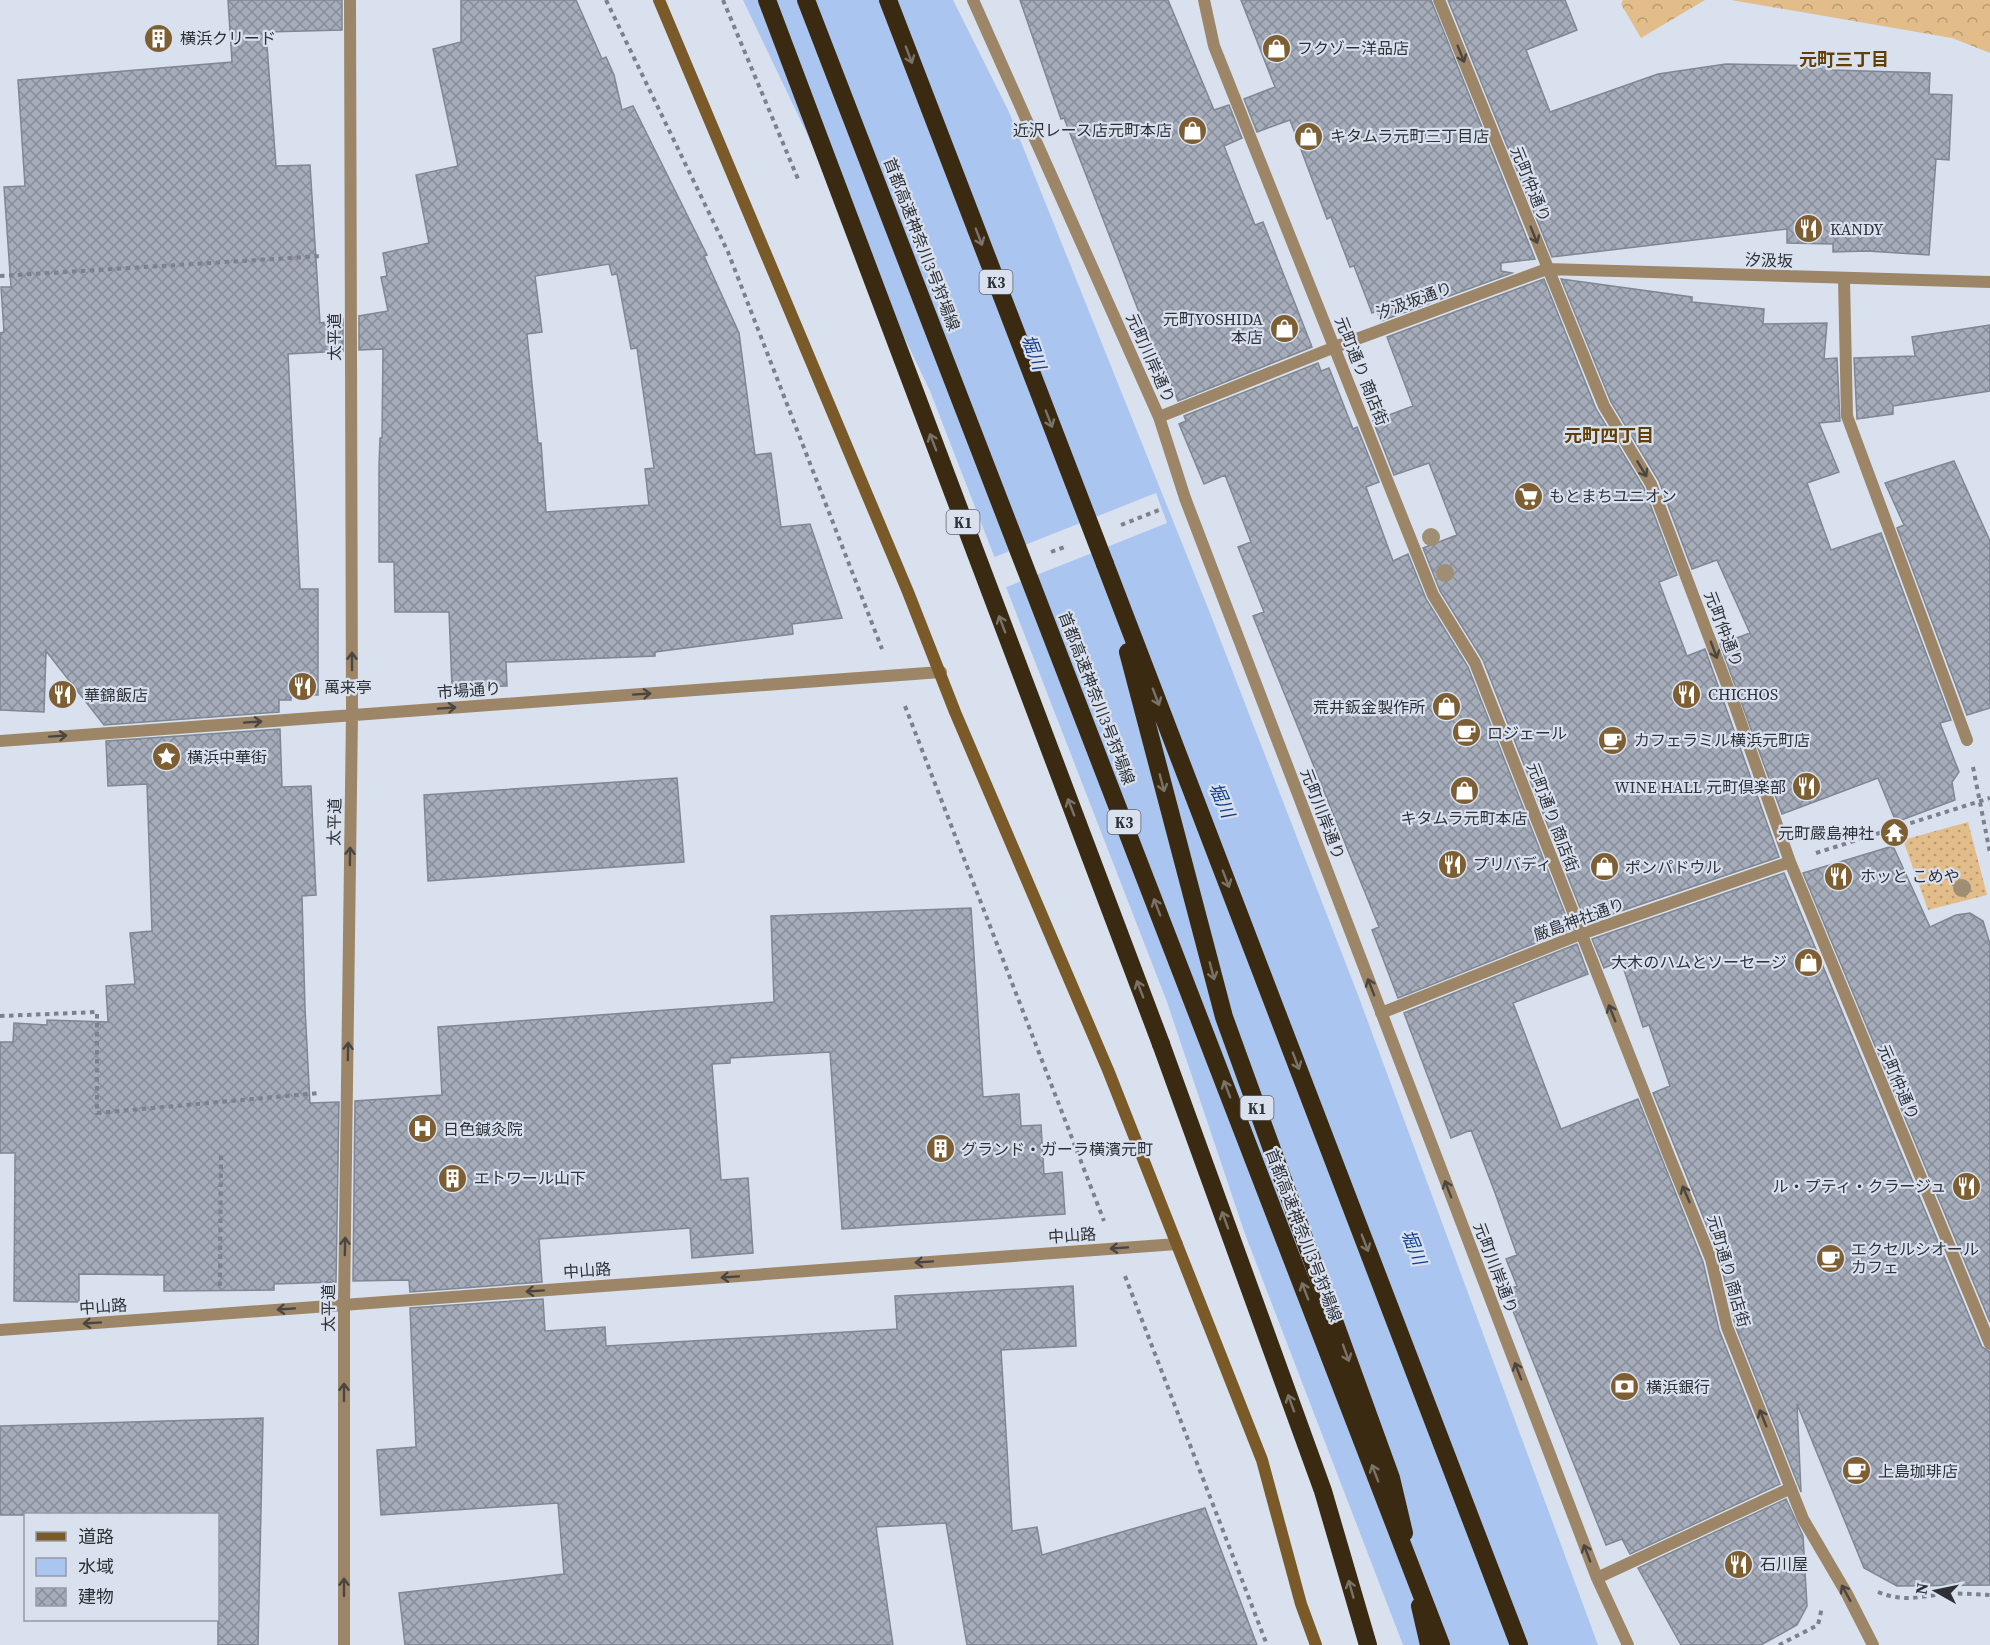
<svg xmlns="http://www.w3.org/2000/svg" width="1990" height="1645" font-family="'Source Serif 4','Noto Sans JP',serif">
	<defs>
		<pattern id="grass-dots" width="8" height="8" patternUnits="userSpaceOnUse" patternTransform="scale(1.5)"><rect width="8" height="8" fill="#e3bd89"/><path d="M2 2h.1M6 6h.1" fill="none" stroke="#b89a71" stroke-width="1.8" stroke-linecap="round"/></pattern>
		<pattern id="forest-crowns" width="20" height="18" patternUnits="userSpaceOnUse" patternTransform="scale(1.5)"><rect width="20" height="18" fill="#e3bd89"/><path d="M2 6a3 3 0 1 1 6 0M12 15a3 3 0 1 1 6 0" fill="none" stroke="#b89a71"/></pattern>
		<pattern id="building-cross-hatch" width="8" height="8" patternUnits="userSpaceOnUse" patternTransform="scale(1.5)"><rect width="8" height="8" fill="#a5adba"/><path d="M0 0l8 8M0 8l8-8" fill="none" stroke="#878d98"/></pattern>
	</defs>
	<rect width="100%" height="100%" fill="#d9e1ef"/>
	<!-- grass -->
	<path fill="url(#grass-dots)" d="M1968 822 1987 895 1928 910 1903 840Z"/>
	<!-- forest -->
	<path fill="url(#forest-crowns)" d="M1623 0H1705L1641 38 1621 4Z
		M1731 0H1990V53L1952 38Z"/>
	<!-- water -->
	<path fill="#abc5f1" d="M743 0H953L1009 112 1208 608 1358 995 1598 1645H1403L1245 1234 1167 1002 930 391Z"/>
	<!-- pier -->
	<path fill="#d9e1ef" d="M1156 493 1167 523 1004 588 992 558Z"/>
	<!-- building -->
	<path fill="url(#building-cross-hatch)" stroke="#7f8793" stroke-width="1.5" fill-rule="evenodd" d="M228 0H342V30L266 32 276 166 310 165 320 323 343 319V351L288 354 300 589H318V695H291V700H279V712L104 725 46 651 44 712 0 710V333L4 332 1 287H11L4 187 25 186 18 80 232 62Z
		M461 0H576L602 59 606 57 614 75 622 110 633 106 707 255 704 256 739 333 755 455 771 453 781 527 810 524 842 618 792 624 793 634 655 652V656L506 662 507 686 452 687 449 612H395L394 562H379V467L380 438H382L383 349 359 350V316L388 311 381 277 387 276 383 253 429 243 416 175 458 166 433 49 461 42ZM609 264 612 275 617 274 631 349 637 348 654 468 645 469 649 505 546 512 541 443H538L527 334 542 332 535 276Z
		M1020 0H1168L1214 110 1229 105 1242 138 1224 146 1255 225 1263 222 1312 347 1178 401 1160 355 1156 356 1064 118 1061 119Z
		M1241 0H1431L1535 259 1501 263V271L1512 273 1381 321 1377 311 1372 313 1354 266 1350 267 1331 217 1327 219 1290 120 1257 132 1244 99 1275 87Z
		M1448 0H1565L1577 30 1526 50 1550 112 1658 74 1726 64 1832 66V70L1930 73 1929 94 1952 95 1949 160 1936 159 1929 255 1867 251 1833 252V244L1787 243V229L1552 257Z
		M1544 279 1596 409 1644 488 1677 575 1659 582 1687 656 1705 649 1779 857 1586 923 1483 660 1440 591 1423 548 1457 535 1429 463 1394 475 1373 421 1413 406 1387 337Z
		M1561 279 1692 297V302L1764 309 1763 324 1827 323 1824 359 1837 358 1840 421 1819 423 1839 472 1807 483 1831 550 1881 533 1951 720 1940 723 1959 772 1952 782 1955 800 1896 822 1878 778 1782 814 1720 644 1750 633 1717 560 1692 569 1659 481 1611 402Z
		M1990 325V391L1893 406V414L1857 419 1854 358 1915 356 1912 337Z
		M1318 363 1321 371 1329 368 1353 429 1357 427 1379 482 1366 487 1393 561 1408 554 1426 599 1468 667 1571 929 1398 998 1372 930 1379 927 1253 616 1264 612 1238 547 1251 542 1225 475 1204 484 1179 424 1186 421 1184 416Z
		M1954 461 1990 541V708L1967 715 1897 528 1904 525 1885 483Z
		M280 729 282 787 311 786 316 895 302 896 305 1008 310 1103 339 1102 336 1282 274 1284V1290L164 1291V1275L79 1274V1302L14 1301 15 1153H0V1042H13L14 1023 47 1025V1020L108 1022 106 986 135 984 130 933 152 931 147 784 108 786 106 741Z
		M677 778 684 862 428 881 424 795Z
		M1893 846 1930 927 1956 915 1970 913 1983 921 1990 944V1322L1803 873Z
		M1784 873 1982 1347 1990 1352V1585L1897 1586 1864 1568 1797 1404 1801 1492 1735 1325 1719 1256 1653 1093 1670 1086 1649 1025 1643 1027 1621 961 1604 968 1592 939Z
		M971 908 983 1097 1019 1094 1021 1126 1041 1125 1044 1174 1062 1172 1065 1214 842 1229 830 1052 730 1058V1063L712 1064 721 1180 748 1178 753 1253 692 1258 690 1228 539 1239 542 1282 410 1292 409 1280 353 1281 355 1101 442 1095 438 1027 774 1002 771 916Z
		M1577 944 1588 974 1513 1003 1561 1129 1638 1099 1703 1262 1719 1330 1780 1484 1630 1554 1622 1539 1606 1545 1505 1291 1517 1286 1506 1259 1517 1255 1494 1190 1471 1130 1451 1138 1404 1013Z
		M1073 1286 1076 1346 1001 1350 1012 1531 1037 1527 1042 1555 1205 1508 1257 1645H967L946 1523 876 1527 893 1645H405L399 1593 564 1574 558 1503 381 1515 377 1450 416 1447 410 1308 543 1299 545 1331 605 1327 606 1346 897 1329 895 1296Z
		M263 1418 258 1645H218V1515H0V1426Z
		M1786 1499 1803 1536 1807 1606 1797 1625 1761 1645H1681L1638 1568Z"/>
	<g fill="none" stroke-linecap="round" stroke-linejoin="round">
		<!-- path -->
		<path stroke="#7c818b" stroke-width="4" stroke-dasharray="4.5 4.5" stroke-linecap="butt" d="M606 0 728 252 882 649
			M723 0 798 179
			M0 276 323 256
			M0 467H1
			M1121 525 1159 510
			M1051 552 1067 546
			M905 706 1104 1221
			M1973 767 1990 853
			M1816 853 1990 798
			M0 1016 97 1012V1113L320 1093
			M1125 1276 1267 1645
			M220 1286 221 1152
			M1878 1592C1902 1602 1919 1597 1943 1594 1958 1593 1975 1594 1990 1595
			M1779 1645 1818 1625 1822 1607"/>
		<!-- lane -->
		<path stroke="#9d8667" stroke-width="12" d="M1844 280 1847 416 1967 740"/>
		<!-- street -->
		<path stroke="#9d8667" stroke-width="12" d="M973 0 1159 417 1185 498 1597 1578 1628 1645
			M1204 0 1214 46 1433 595 1475 663 1669 1156 1711 1259 1727 1327 1803 1519 1847 1594 1873 1645
			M1439 0 1604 406 1651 484 1735 706 1790 862 1990 1344
			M1159 417 1335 347 1547 269 1990 282
			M0 741 941 672
			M1381 1013 1581 934 1790 862
			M0 1330 1177 1244
			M1597 1578 1791 1488
			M344 1645V1305L352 715 350 0"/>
		<!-- secondary -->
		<path stroke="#7b5a29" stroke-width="12" d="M659 0 908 592 955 712 1108 1070 1262 1460 1301 1604 1316 1645"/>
		<!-- highway -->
		<path stroke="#3a2a11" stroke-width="18" d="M1105 564 1519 1645
			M1128 652 1224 1017 1391 1478 1404 1533
			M1161 1044 1323 1491 1368 1645
			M1420 1606 1429 1645"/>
		<!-- highway-bridge -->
		<path stroke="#3a2a11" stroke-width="18" d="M767 0 1161 1044
			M806 0 1441 1645
			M888 0 1105 564"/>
	</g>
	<!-- trees -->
	<g fill="#9f8e73">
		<circle cx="1431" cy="537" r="9"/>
		<circle cx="1445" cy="573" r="9"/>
		<circle cx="1962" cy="888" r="9"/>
	</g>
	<!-- one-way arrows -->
	<defs><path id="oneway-shaft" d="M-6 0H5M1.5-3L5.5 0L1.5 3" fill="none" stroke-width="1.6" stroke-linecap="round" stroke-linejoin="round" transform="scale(1.5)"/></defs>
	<g stroke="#494642">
		<use href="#oneway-shaft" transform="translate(1461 54) rotate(68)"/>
		<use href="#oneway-shaft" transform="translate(1534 235) rotate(68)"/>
		<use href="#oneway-shaft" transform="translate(1642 469) rotate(59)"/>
		<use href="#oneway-shaft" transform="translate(1714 650) rotate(69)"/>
		<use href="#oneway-shaft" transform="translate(352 661) rotate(-90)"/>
		<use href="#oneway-shaft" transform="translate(642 694) rotate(-4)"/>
		<use href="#oneway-shaft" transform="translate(447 708) rotate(-4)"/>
		<use href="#oneway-shaft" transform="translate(253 722) rotate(-4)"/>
		<use href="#oneway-shaft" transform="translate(58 736) rotate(-4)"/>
		<use href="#oneway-shaft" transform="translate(350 856) rotate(-89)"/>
		<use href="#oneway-shaft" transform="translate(1371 987) rotate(-111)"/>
		<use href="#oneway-shaft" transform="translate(1612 1013) rotate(-112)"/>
		<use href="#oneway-shaft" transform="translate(348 1051) rotate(-89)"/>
		<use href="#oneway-shaft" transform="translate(1448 1189) rotate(-111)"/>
		<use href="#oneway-shaft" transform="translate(1686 1194) rotate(-114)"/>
		<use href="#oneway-shaft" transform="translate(345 1246) rotate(-89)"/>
		<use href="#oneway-shaft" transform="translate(1119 1248) rotate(176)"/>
		<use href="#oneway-shaft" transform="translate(924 1262) rotate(176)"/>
		<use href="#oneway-shaft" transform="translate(730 1277) rotate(176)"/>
		<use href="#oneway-shaft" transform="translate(535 1291) rotate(176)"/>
		<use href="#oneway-shaft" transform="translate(286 1309) rotate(176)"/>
		<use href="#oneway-shaft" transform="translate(92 1323) rotate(176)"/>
		<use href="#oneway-shaft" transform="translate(1518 1371) rotate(-111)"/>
		<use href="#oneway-shaft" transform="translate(344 1392) rotate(-90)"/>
		<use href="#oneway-shaft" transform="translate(1763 1418) rotate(-112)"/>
		<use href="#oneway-shaft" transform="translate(1587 1553) rotate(-111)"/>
		<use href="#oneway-shaft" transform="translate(344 1587) rotate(-90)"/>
		<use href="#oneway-shaft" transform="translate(1846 1593) rotate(-119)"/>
	</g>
	<g stroke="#7a736a">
		<use href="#oneway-shaft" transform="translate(909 55) rotate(69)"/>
		<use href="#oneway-shaft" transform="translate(979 237) rotate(69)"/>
		<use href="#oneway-shaft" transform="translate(1049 419) rotate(69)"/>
		<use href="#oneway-shaft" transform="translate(933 442) rotate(-111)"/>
		<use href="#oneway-shaft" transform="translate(1002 624) rotate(-111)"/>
		<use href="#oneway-shaft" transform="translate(1156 697) rotate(69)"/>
		<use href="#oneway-shaft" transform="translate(1162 783) rotate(75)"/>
		<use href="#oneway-shaft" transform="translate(1071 807) rotate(-111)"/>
		<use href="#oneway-shaft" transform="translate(1226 879) rotate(69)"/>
		<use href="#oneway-shaft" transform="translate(1157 907) rotate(-111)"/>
		<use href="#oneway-shaft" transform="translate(1212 971) rotate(75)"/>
		<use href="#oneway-shaft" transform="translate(1140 989) rotate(-111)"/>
		<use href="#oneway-shaft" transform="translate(1296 1061) rotate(69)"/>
		<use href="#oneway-shaft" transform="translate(1227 1089) rotate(-111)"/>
		<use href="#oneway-shaft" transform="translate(1225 1220) rotate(-110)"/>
		<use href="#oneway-shaft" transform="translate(1365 1243) rotate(69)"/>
		<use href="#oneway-shaft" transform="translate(1305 1291) rotate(-111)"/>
		<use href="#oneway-shaft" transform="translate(1346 1353) rotate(70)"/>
		<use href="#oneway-shaft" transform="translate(1291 1403) rotate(-110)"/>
		<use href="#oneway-shaft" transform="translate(1375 1473) rotate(-111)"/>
		<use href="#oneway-shaft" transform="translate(1351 1589) rotate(-106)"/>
	</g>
	<!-- icons -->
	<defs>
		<symbol id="building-disc" viewBox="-11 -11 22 22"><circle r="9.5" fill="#7d5f33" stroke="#d9e1ef"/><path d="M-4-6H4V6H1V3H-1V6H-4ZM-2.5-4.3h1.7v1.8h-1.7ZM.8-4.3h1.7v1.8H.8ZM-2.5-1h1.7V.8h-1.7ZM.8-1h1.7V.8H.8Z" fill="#fff"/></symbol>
		<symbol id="shop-disc" viewBox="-11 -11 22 22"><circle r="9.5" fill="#7d5f33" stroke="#d9e1ef"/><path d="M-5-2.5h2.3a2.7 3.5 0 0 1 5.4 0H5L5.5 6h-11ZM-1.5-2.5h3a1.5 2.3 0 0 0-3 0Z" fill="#fff"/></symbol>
		<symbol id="restaurant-disc" viewBox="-11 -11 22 22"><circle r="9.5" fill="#7d5f33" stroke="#d9e1ef"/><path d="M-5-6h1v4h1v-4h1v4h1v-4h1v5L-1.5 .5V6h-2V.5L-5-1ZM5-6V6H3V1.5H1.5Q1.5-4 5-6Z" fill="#fff"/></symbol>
		<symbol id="supermarket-disc" viewBox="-11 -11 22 22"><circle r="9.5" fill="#7d5f33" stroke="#d9e1ef"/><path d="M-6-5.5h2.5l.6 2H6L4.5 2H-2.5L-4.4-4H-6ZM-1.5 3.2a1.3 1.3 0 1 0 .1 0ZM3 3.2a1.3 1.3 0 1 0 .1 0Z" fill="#fff"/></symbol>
		<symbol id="cafe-disc" viewBox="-11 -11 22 22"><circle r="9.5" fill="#7d5f33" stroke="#d9e1ef"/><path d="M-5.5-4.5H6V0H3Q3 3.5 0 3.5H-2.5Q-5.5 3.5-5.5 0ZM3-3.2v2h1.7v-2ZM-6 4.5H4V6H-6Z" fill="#fff"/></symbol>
		<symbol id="sight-disc" viewBox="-11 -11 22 22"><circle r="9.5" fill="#7d5f33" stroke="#d9e1ef"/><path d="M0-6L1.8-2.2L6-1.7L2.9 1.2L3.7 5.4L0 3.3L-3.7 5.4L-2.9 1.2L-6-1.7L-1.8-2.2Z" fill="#fff"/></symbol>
		<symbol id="temple-disc" viewBox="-11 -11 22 22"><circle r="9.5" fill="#7d5f33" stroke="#d9e1ef"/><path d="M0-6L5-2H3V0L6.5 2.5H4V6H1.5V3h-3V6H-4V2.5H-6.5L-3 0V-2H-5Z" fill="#fff"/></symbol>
		<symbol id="hospital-disc" viewBox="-11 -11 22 22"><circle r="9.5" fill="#7d5f33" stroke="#d9e1ef"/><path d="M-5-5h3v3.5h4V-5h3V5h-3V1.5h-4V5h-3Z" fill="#fff"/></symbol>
		<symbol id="bank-disc" viewBox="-11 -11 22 22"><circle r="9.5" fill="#7d5f33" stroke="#d9e1ef"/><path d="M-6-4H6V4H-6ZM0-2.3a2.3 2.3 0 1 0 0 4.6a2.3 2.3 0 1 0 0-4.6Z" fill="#fff"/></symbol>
	</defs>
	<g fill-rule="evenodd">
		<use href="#building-disc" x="142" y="22" width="33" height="33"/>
		<use href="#shop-disc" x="1260" y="32" width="33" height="33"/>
		<use href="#shop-disc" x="1176" y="114" width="33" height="33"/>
		<use href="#shop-disc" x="1292" y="120" width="33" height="33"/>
		<use href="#restaurant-disc" x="1792" y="212" width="33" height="33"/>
		<use href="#shop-disc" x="1268" y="312" width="33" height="33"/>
		<use href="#supermarket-disc" x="1512" y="480" width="33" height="33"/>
		<use href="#restaurant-disc" x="286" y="670" width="33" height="33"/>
		<use href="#restaurant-disc" x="1670" y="678" width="33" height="33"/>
		<use href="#restaurant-disc" x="46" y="678" width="33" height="33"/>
		<use href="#shop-disc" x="1430" y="690" width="33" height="33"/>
		<use href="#cafe-disc" x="1450" y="716" width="33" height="33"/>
		<use href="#cafe-disc" x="1596" y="724" width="33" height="33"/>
		<use href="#sight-disc" x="150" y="740" width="33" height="33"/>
		<use href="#restaurant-disc" x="1790" y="770" width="33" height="33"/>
		<use href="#shop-disc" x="1448" y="774" width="33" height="33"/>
		<use href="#temple-disc" x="1878" y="816" width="33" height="33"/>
		<use href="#restaurant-disc" x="1436" y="848" width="33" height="33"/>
		<use href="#shop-disc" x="1588" y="850" width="33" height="33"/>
		<use href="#restaurant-disc" x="1822" y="860" width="33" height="33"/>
		<use href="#shop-disc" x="1792" y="946" width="33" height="33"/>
		<use href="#hospital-disc" x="406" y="1112" width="33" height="33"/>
		<use href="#building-disc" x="924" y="1132" width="33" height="33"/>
		<use href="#building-disc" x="436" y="1162" width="33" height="33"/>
		<use href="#restaurant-disc" x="1950" y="1170" width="33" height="33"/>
		<use href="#cafe-disc" x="1814" y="1242" width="33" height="33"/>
		<use href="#bank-disc" x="1608" y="1370" width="33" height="33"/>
		<use href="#cafe-disc" x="1840" y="1454" width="33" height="33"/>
		<use href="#restaurant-disc" x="1722" y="1548" width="33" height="33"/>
	</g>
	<g text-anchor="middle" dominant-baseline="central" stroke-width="4.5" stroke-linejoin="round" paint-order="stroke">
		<!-- shield labels -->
		<g fill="#d9e1ef" stroke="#61656d" stroke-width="1.5">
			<rect x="979.5" y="270" width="33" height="24" rx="4.5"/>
			<rect x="946.5" y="510" width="33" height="24" rx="4.5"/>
			<rect x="1107.5" y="810" width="33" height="24" rx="4.5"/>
			<rect x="1240.5" y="1096" width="33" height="24" rx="4.5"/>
		</g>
		<g font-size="15" font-weight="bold" fill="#2d3035">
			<text x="996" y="282">K3</text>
			<text x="963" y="522">K1</text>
			<text x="1124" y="822">K3</text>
			<text x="1257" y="1108">K1</text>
		</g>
		<!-- poi labels -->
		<g font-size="16" fill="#2d3035" stroke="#d9e1ef" text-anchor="start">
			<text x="180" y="38">横浜クリード</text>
			<text x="1297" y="48">フクゾー洋品店</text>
			<text x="1172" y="130" text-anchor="end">近沢レース店元町本店</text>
			<text x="1330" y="136">キタムラ元町三丁目店</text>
			<text x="1830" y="229">KANDY</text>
			<text x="1263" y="319" text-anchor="end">元町YOSHIDA<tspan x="1263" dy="18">本店</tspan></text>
			<text x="1549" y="496">もとまちユニオン</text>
			<text x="324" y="687">萬来亭</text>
			<text x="1708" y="694">CHICHOS</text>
			<text x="84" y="695">華錦飯店</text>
			<text x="1425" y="707" text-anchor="end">荒井鈑金製作所</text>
			<text x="1487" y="733">ロジェール</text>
			<text x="1634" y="740">カフェラミル横浜元町店</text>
			<text x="187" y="757">横浜中華街</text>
			<text x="1786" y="787" text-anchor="end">WINE HALL 元町倶楽部</text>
			<text x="1464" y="818" text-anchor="middle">キタムラ元町本店</text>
			<text x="1874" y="833" text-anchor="end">元町嚴島神社</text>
			<text x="1473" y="864">プリバディ</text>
			<text x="1625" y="867">ポンパドウル</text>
			<text x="1860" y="876">ホッと こめや</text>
			<text x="1787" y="962" text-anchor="end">大木のハムとソーセージ</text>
			<text x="443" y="1129">日色鍼灸院</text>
			<text x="961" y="1149">グランド・ガーラ横濱元町</text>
			<text x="474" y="1178">エトワール山下</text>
			<text x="1946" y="1186" text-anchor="end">ル・プティ・クラージュ</text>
			<text x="1851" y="1249">エクセルシオール<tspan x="1851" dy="18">カフェ</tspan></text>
			<text x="1646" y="1387">横浜銀行</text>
			<text x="1878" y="1471">上島珈琲店</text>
			<text x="1760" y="1564">石川屋</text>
		</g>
		<!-- street labels -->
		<g font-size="16" fill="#2d3035" stroke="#d9e1ef">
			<text transform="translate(1531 184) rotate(68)">元町仲通り</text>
			<text transform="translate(922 244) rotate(69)">首都高速神奈川3号狩場線</text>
			<text transform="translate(1769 260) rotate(2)">汐汲坂</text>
			<text transform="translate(1414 300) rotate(-20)">汐汲坂通り</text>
			<text transform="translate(334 337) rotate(-90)">太平道</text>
			<text transform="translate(1151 358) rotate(66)">元町川岸通り</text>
			<text transform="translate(1362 371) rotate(68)">元町通り 商店街</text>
			<text transform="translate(1724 629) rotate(69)">元町仲通り</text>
			<text transform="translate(469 690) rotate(-4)">市場通り</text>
			<text transform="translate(1097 698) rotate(69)">首都高速神奈川3号狩場線</text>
			<text transform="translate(1323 814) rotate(69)">元町川岸通り</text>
			<text transform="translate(1553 817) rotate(69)">元町通り 商店街</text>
			<text transform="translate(334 822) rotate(-89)">太平道</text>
			<text transform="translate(1579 919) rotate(-20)">厳島神社通り</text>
			<text transform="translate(1899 1082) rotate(67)">元町仲通り</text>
			<text transform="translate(1072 1235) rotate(-4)">中山路</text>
			<text transform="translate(1304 1235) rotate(69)">首都高速神奈川3号狩場線</text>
			<text transform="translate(1496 1268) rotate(69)">元町川岸通り</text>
			<text transform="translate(587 1270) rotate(-4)">中山路</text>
			<text transform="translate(1729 1271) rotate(74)">元町通り 商店街</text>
			<text transform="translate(103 1306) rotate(-4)">中山路</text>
			<text transform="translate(328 1308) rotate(-90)">太平道</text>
		</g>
		<!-- neighbourhood labels -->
		<g font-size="18" font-weight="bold" fill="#5f3f05" stroke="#d9e1ef">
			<text x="1844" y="59">元町三丁目</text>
			<text x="1609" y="435">元町四丁目</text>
		</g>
		<!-- water labels -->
		<g font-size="18" font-style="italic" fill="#103e90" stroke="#d9e1ef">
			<text transform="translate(1034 352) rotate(69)">堀川</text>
			<text transform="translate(1222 800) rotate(66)">堀川</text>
			<text transform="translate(1414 1247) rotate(68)">堀川</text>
		</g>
	</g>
	<!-- legend -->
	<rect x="24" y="1513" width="195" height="108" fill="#d9e1ef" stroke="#949aa5" stroke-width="1.5"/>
	<rect x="36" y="1532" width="30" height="9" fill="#7b5a29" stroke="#949aa5" stroke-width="1.5"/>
	<text x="78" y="1543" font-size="18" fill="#2d3035">道路</text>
	<rect x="36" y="1558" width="30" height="18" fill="#abc5f1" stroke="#949aa5" stroke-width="1.5"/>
	<text x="78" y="1573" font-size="18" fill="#2d3035">水域</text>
	<rect x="36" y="1588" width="30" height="18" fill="url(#building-cross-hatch)" stroke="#949aa5" stroke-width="1.5"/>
	<text x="78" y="1603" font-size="18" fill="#2d3035">建物</text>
	<!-- north arrow -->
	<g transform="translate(1936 1591) rotate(279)" stroke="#d9e1ef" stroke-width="4.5" paint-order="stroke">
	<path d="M0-4.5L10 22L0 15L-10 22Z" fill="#2d3035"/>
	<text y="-9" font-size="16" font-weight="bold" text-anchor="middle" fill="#2d3035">N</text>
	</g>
</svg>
